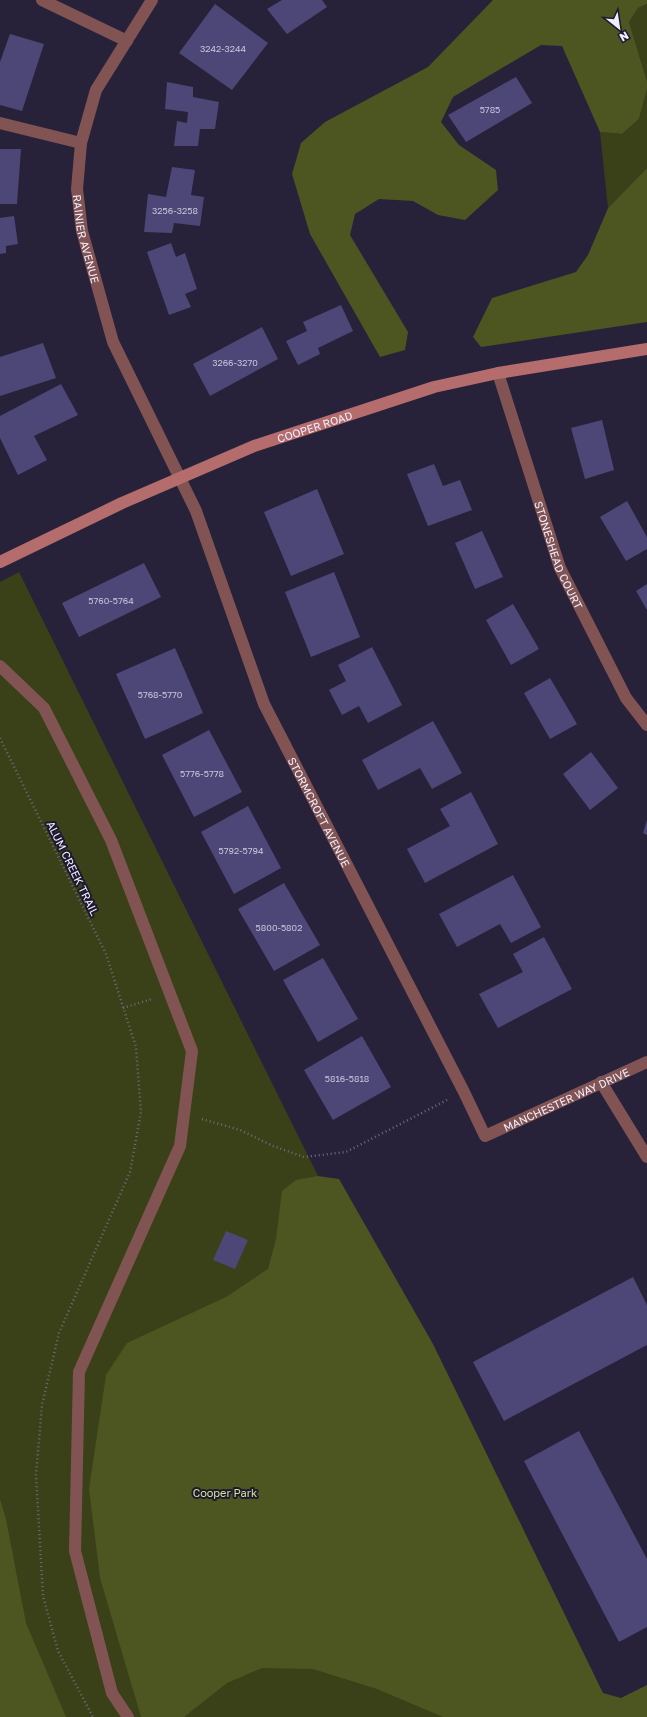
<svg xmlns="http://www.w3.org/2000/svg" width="647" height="1717" font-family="'Golos Text',sans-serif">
	<rect width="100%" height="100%" fill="#27223a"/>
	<!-- green -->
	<path fill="#3a4118" d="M647 4V81L629 22 638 8Z
		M647 89V168L608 208 600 132 622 134 639 119Z
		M19 572 318 1176 592 1717H49L0 1629V582Z"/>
	<!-- forest -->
	<path fill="#4d5520" d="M493 0H647V4L638 8 629 22 647 81V89L639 119 622 134 600 132 562 46 541 45 453 97 441 122 459 145 496 170 498 190 465 220 438 215 413 201 379 199 355 214 350 235 408 332 405 350 380 357 310 234 292 174 301 143 325 122 428 67Z
		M647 168V322L481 347 473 337 492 298 576 272 588 255 608 208Z
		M318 1176 339 1179 433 1344 603 1693 621 1698 647 1685V1717H443L377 1689 313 1669 262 1668 227 1683 184 1717H141L100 1578 89 1489 106 1375 127 1343 226 1297 268 1269 276 1239 282 1191 296 1180Z
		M0 1499 6 1519 26 1623 66 1717H0Z"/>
	<!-- building -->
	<path fill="#4c4776" d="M282 0H322L327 7 287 34 267 9Z
		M215 4 268 43 232 90 179 53Z
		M10 34 44 44 22 111 0 105V62Z
		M516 77 532 103 466 142 448 115Z
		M167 82 193 87V97L219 102 215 129H200L198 146H174L177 121 187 123 188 112 165 109Z
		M0 149H21L17 204H0Z
		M172 167 195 170 191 195 204 197 200 226 174 223 172 233 144 232 148 194 166 197Z
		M14 216 18 244 6 246V253L0 254V218Z
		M171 243 176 257 185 253 197 289 185 294 191 307 169 315 147 252Z
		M341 305 353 331 318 348 320 354 298 365 286 341 307 331 303 322Z
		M262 327 278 359 210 396 193 364Z
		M43 343 56 378 0 396V357Z
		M61 384 78 415 34 436 47 460 18 475 0 438V416Z
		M602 420 614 470 585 479 571 428Z
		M434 464 443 486 460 480 472 510 428 526 407 474Z
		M317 489 344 554 291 576 264 512Z
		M627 501 647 537V549L626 561 600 517Z
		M482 531 503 577 475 589 455 543Z
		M144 563 161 597 79 637 62 603Z
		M334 572 360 637 311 657 285 592Z
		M647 584V610L636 591Z
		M513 604 539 649 511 665 486 620Z
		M372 647 402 705 368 723 359 706 342 715 329 690 346 681 338 665Z
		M175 648 203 713 145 739 116 674Z
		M550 678 577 724 550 739 524 693Z
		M433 721 462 773 432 789 420 768 378 790 362 760Z
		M209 730 242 792 194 817 162 755Z
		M591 752 618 788 590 810 563 774Z
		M471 792 498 844 425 883 407 849 450 826 440 809Z
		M248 806 281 868 234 894 201 832Z
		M647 820V835L643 833Z
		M513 875 541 927 511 943 500 924 457 947 439 914Z
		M284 883 320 945 274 971 238 909Z
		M544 937 572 989 498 1028 479 994 523 972 513 954Z
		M323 958 358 1019 318 1042 283 980Z
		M362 1036 391 1087 333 1120 304 1070Z
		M226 1231 248 1240 235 1269 213 1260Z
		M633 1277 647 1305V1345L504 1421 473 1362Z
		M579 1431 647 1559V1627L619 1642 524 1461Z"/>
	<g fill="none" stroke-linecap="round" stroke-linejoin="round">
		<!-- path -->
		<path stroke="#6e6a7f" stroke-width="2.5" stroke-dasharray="1 3" stroke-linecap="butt" d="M0 738 106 954 136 1047 141 1112 130 1172 59 1333 42 1405 36 1475 43 1596 58 1651 93 1717
			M123 1008 152 999
			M202 1119 240 1130 273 1146 304 1157 346 1152 447 1100"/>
		<!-- lane -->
		<path stroke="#815453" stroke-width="12" d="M0 123 81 143
			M0 666 44 708 111 840 192 1051 180 1146 79 1372 75 1551 112 1693 128 1717"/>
		<!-- street -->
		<g stroke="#815453" stroke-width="12">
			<path d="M42 0 127 41"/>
			<path id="s1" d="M152 0 96 90 81 143 77 189 82 231 113 342 196 511 264 704 464 1092 485 1136 647 1062"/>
			<path id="s2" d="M498 373 560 568 626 698 647 725"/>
			<path d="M601 1082 647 1157"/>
		</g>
		<!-- secondary -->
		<path stroke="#b46c6c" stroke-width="12" id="s3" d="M0 562 122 503 254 446 434 387 498 373 647 349"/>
	</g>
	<g text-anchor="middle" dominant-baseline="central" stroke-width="4" stroke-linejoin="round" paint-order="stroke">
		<!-- number labels -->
		<g font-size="9" fill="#c7c4dc">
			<text x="223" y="48">3242-3244</text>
			<text x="490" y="109">5785</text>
			<text x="175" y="210">3256-3258</text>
			<text x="235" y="362">3266-3270</text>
			<text x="111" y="600">5760-5764</text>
			<text x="160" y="694">5768-5770</text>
			<text x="202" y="773">5776-5778</text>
			<text x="241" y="850">5792-5794</text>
			<text x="279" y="927">5800-5802</text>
			<text x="347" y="1078">5816-5818</text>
		</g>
		<!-- street labels -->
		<g font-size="11" fill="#f0eefe" stroke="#1e1830">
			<text stroke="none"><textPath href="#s1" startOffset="258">RAINIER AVENUE</textPath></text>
			<text stroke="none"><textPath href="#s3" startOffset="343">COOPER ROAD</textPath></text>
			<text stroke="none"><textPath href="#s2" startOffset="192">STONESHEAD COURT</textPath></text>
			<text stroke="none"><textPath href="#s1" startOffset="879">STORMCROFT AVENUE</textPath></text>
			<text transform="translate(73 868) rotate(64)">ALUM CREEK TRAIL</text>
			<text stroke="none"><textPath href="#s1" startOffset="1332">MANCHESTER WAY DRIVE</textPath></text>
		</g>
		<!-- park labels -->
		<g font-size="11" fill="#d3e291" stroke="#1e1830">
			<text x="225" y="1492">Cooper Park</text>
		</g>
	</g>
	<!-- north arrow -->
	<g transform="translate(619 28) rotate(150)" stroke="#1e1830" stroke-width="3" paint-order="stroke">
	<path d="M0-3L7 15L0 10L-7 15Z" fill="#f0eefe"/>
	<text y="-6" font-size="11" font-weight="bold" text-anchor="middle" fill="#f0eefe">N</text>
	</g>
</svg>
